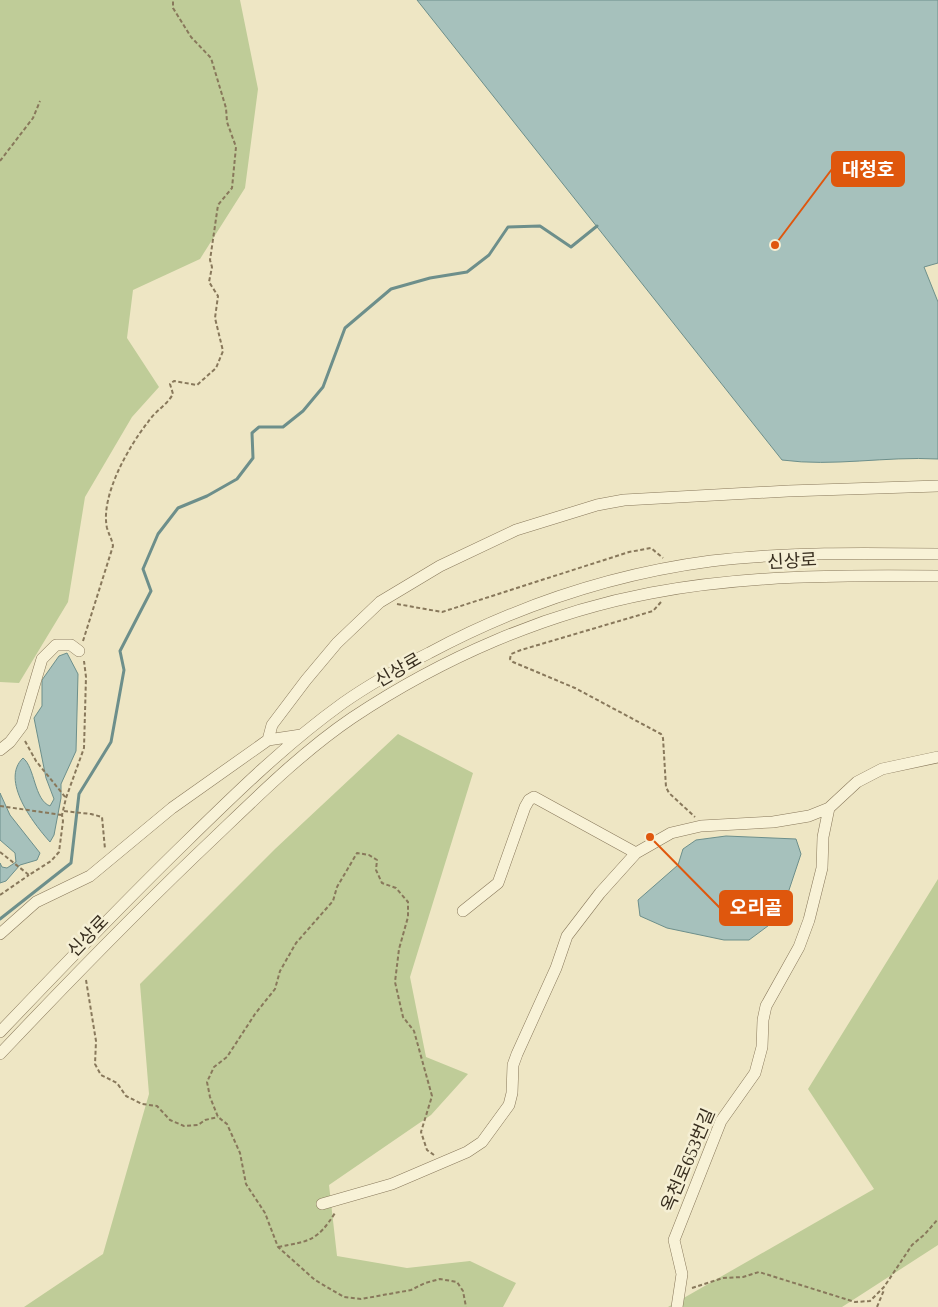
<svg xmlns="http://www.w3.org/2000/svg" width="938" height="1307" font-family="'Times New Roman','Noto Sans KR',serif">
	<rect width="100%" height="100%" fill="#eee6c4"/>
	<!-- green -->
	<path fill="#bfcc98" d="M0 0H240L258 89 245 188 200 259 133 290 127 338 159 387 132 417 85 497 68 602 19 683 0 682Z
		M398 734 473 773 410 977 426 1057 468 1074 431 1115 329 1185 337 1256 407 1268 470 1261 516 1283 503 1307H24L103 1254 149 1094 140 984 275 849Z
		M938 879V1245L842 1307H668L874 1189 808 1089Z"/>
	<!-- water -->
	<path fill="#a6c1bc" stroke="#6d8f8b" d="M417 0H938V263L924 267 938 302V459C886 456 833 467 782 460Z
		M67 653 78 674 76 751 61 784V798L54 835 50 842C33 823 0 780 23 758 35 767 34 800 50 806L54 799 46 778 34 718 42 706V680L59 656Z
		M0 793 10 815 40 853 37 860 20 865 6 881 0 883V863L2 867 7 868 16 862 15 853 0 840Z
		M726 836 796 839 801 854 780 917 749 940H724L667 928 640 916 638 900 678 865 683 849 696 840Z"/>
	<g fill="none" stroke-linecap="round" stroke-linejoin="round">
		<!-- stream -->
		<path stroke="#6d8f8b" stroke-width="3" d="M0 919 71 863 79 794 111 742 124 670 120 651 151 591 143 569 158 534 178 508 207 496 237 479 253 458 252 433 259 427H283L303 411 323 387 345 328 391 289 430 278 467 272 489 255 508 227 540 226 571 247 597 226"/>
		<defs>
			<path id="minor" d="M268 740 272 725 306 680 337 643 380 602 440 566 516 530 597 505 624 500 788 491 938 486
				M0 750 10 742 22 726 42 659 56 645H71L79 651
				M463 911 498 883 525 807 529 800 534 797 636 853
				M0 934 36 902 90 876 172 808 268 740 301 735
				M0 1032C61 968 122 904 186 842 236 793 286 744 343 703 370 684 399 668 429 653 517 606 612 574 711 561 786 552 863 553 938 554
				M0 1054C70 980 140 908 214 838 258 796 302 752 352 718 442 658 545 613 651 593 746 575 842 575 938 576
				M322 1204 392 1184 467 1152 482 1142 509 1105 512 1093 513 1065 517 1054 556 968 567 936 600 893 636 853 671 833 701 826 773 822 809 816 829 808 857 782 882 769 938 757
				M677 1307 682 1274 674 1240 721 1121 755 1073 762 1047 763 1020 766 1006 799 947 809 920 822 868 823 837 829 808"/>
		</defs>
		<!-- minor casing -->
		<use href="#minor" stroke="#88785b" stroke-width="12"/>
		<!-- path -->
		<path stroke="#88785b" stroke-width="2" stroke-dasharray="4 2.5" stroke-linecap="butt" d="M0 161 33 118 40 101
			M661 602 653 611 521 650 511 654 510 659 513 662 575 688 661 734 663 738 666 787 669 793 695 817
			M397 604 442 612 629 552 651 548 663 558
			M83 641 113 546C112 539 109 535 107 528 100 496 129 446 148 422 155 411 167 405 173 394L170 384 174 381 197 385 216 368 223 351 215 318 218 296 209 282 212 267 210 260 218 205 232 188 236 147 227 122 226 108 211 58 191 37 173 8V0
			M25 741 36 761 66 798
			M0 806 62 815
			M64 811 91 814 102 817 105 849
			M0 852 29 875 51 861 59 852 63 821 62 815 66 798 84 748 86 677 84 661
			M0 895 29 875
			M86 980 96 1041 95 1064 101 1075 117 1083 126 1096 142 1104 157 1106 170 1120 184 1126 198 1125 205 1120 218 1117
			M434 1155 427 1150 421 1132 432 1096 414 1031 403 1017 395 982 399 949 408 917V902L396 888 382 883 376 870 377 860 369 855 357 853 337 887 333 901 296 943 280 971 275 989 255 1014 227 1057 214 1067 207 1082 210 1097 218 1117 227 1124 240 1153 246 1184 265 1213 278 1247 315 1280 344 1297 361 1299 411 1290 425 1283 440 1279 457 1282 463 1291 466 1307
			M278 1247C310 1241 317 1241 335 1213
			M692 1288 723 1278 743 1277 759 1272 855 1302 870 1301 884 1287 912 1245 925 1234 938 1219
			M877 1307 884 1290"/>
		<!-- minor -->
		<use href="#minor" stroke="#f8f2d7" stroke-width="11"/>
	</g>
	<g text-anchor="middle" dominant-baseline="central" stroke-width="5" stroke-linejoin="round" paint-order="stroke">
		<!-- street labels -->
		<g font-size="18" fill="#382e1f" stroke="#f5efd4">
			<text transform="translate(792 561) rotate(-3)">신상로</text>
			<text transform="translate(398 670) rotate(-30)">신상로</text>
			<text transform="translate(88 936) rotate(-46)">신상로</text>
			<text transform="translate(688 1160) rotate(-67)">옥천로653번길</text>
		</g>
	</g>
	<!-- callouts -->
	<path fill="none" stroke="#df570d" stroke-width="2" d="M775 245L832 169M650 837L720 908"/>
	<g fill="#df570d" stroke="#f5efd4" stroke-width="2">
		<circle cx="775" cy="245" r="5"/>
		<circle cx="650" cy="837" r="5"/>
	</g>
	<g fill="#df570d" stroke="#df570d" stroke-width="2">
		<rect x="832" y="152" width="72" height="34" rx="5"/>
		<rect x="720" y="891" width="72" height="34" rx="5"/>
	</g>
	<g font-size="19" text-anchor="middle" font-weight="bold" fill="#fff">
		<text x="868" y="176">대청호</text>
		<text x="756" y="914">오리골</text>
	</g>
</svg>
